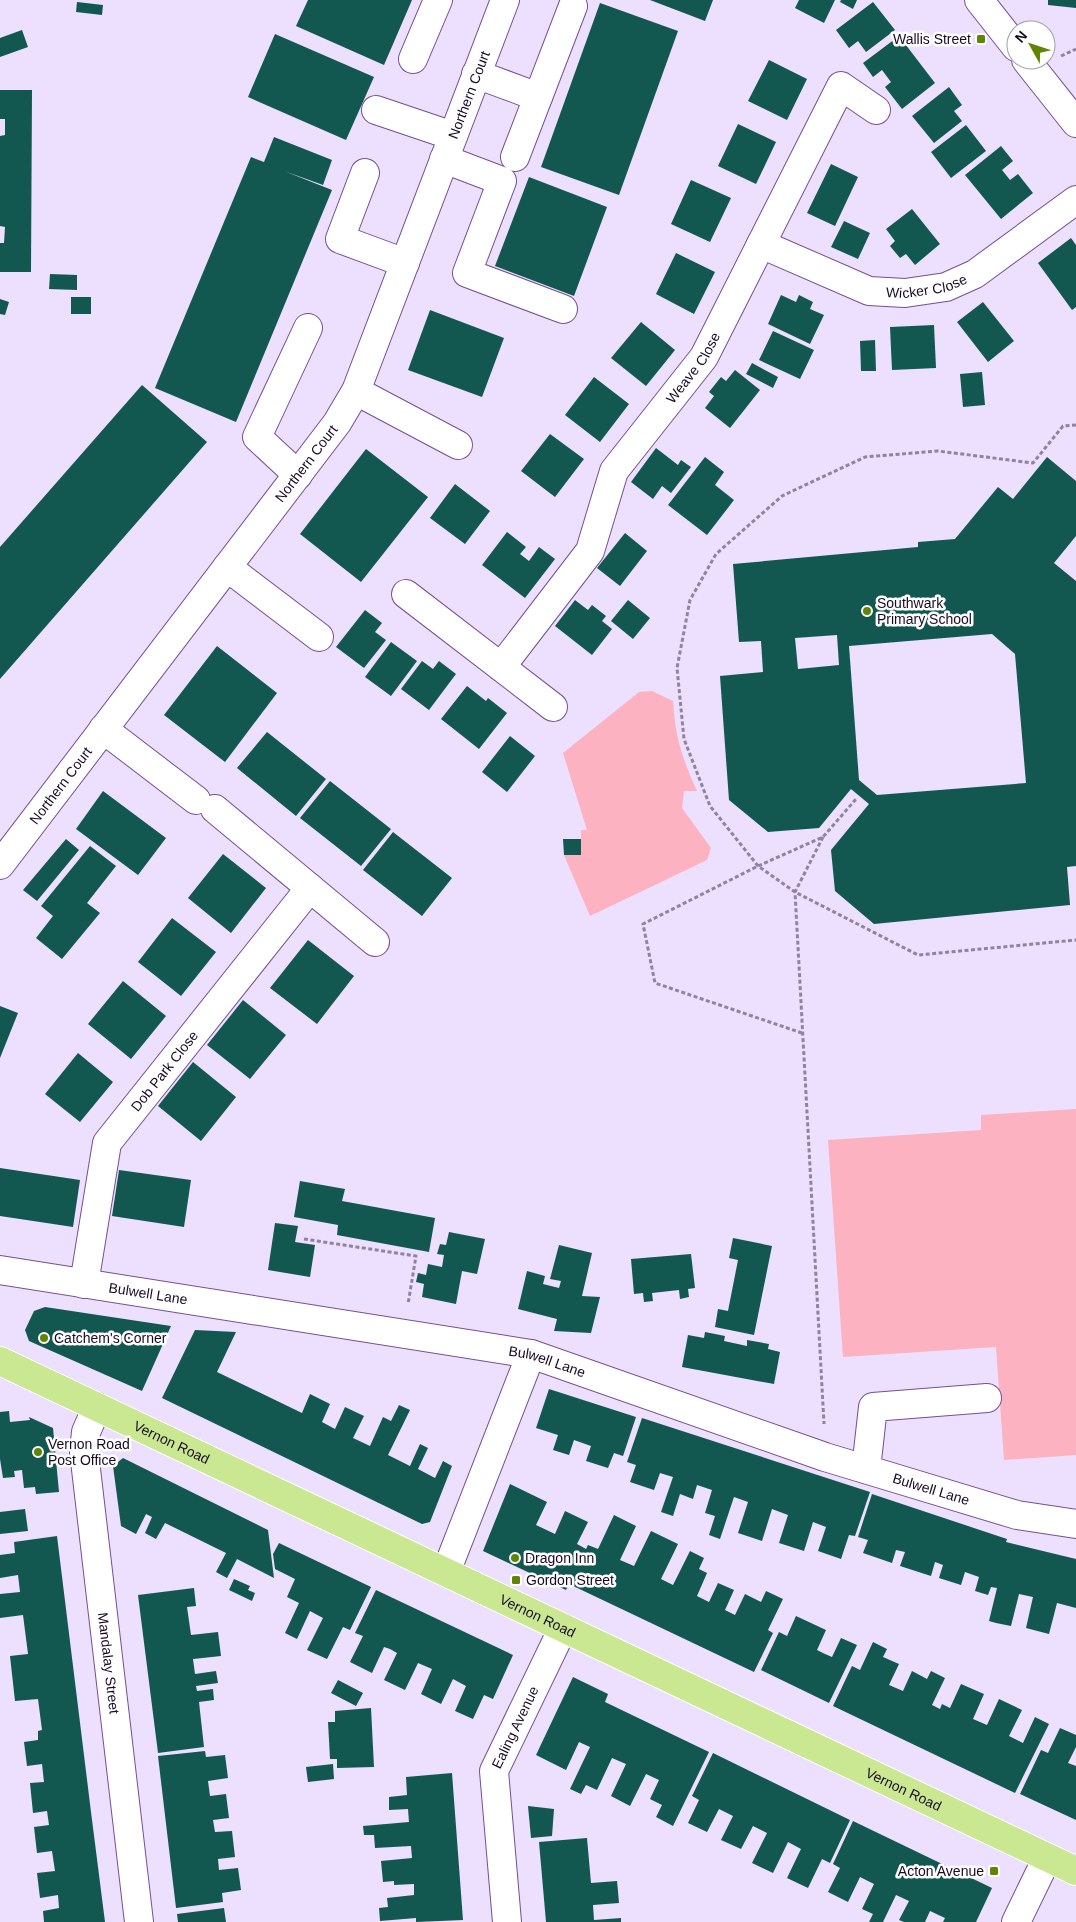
<svg xmlns="http://www.w3.org/2000/svg" width="1076" height="1922" font-family="Arial,sans-serif">
	<rect width="100%" height="100%" fill="#eddffe"/>
	<!-- green -->
	<path fill="#fcb2c0" d="M652 691 673 701C675 737 682 758 697 791H684L682 808 711 848 707 860 590 916 564 855H581V830H587L563 753 639 692Z
		M1076 1109V1455L1004 1460 996 1347 843 1357 828 1140 981 1130V1115Z"/>
	<!-- building -->
	<path fill="#135751" fill-rule="evenodd" d="M308 0H412L384 65 296 26Z
		M650 0H713L705 21Z
		M799 0H835L824 23 795 8Z
		M841 0H857L853 9 840 2Z
		M1048 0H1076V8L1048 5Z
		M77 2 103 5 102 15 76 12Z
		M873 2 895 30 866 52 858 41 849 48 836 30Z
		M600 3 678 31 619 195 541 167Z
		M22 30 28 47 0 57V38Z
		M275 34 374 77 346 140 248 97Z
		M899 36 935 83 902 109 885 87 891 82 882 70 873 77 863 63Z
		M769 60 807 79 787 120 748 101Z
		M949 87 962 105 954 111 962 121 934 143 912 116Z
		M0 90H32L31 272H0V243H4L5 227 0 226V136L5 135V119H0Z
		M738 124 776 142 756 184 718 166Z
		M966 125 986 151 951 178 931 152Z
		M274 137 332 160 323 185 284 171 332 190 236 422 155 388 251 157 264 162Z
		M1001 146 1013 161 1002 170 1010 180 1018 174 1033 193 1001 219 965 175Z
		M831 164 858 177 835 226 807 213Z
		M529 177 607 207 574 296 495 266Z
		M691 180 731 198 710 242 671 224Z
		M912 209 940 244 915 265 906 254 900 258 890 246 895 241 886 229Z
		M844 221 870 233 858 259 831 247Z
		M1071 238 1076 245V307L1072 310 1038 263Z
		M676 253 715 272 694 314 656 294Z
		M50 274 77 275V290L49 289Z
		M781 295 796 302 799 295 813 302 810 309 824 315 810 344 768 324Z
		M71 297H91V314H71Z
		M0 299 9 302 5 315 0 314Z
		M983 302 1014 341 988 362 957 322Z
		M430 310 504 338 482 397 408 370Z
		M641 322 675 350 646 386 611 358Z
		M934 325 936 368 892 370 890 327Z
		M773 331 814 350 800 379 759 360Z
		M875 340 876 371H861L860 341Z
		M752 363 778 377 773 388 746 374Z
		M735 370 760 390 730 428 705 408 714 396 709 392 721 377 726 381Z
		M982 372 985 405 963 407 960 374Z
		M594 377 629 404 600 442 565 415Z
		M142 385 207 442 0 679V547Z
		M550 434 584 459 555 497 521 471Z
		M656 448 678 465 681 460 691 467 671 493 662 486 653 499 631 482Z
		M366 449 428 497 361 582 300 534Z
		M705 457 724 472 715 485 734 500 707 535 668 505Z
		M1047 457 1076 481V536L1054 563 1076 581V866L1067 867 1070 905 874 924 835 891 831 850 869 804 851 789 819 828 768 832 729 800 720 676 763 672 761 641 739 642 733 564 918 547V542L955 539 998 487 1013 499ZM992 634 1015 654 1026 783 877 795 859 780 849 646ZM837 635 839 665 798 669 795 638Z
		M455 484 490 511 465 544 430 518Z
		M507 532 526 547 520 554 529 561 539 547 555 559 525 598 482 565Z
		M625 533 647 551 620 586 597 568Z
		M575 600 588 610 592 605 606 616 602 621 612 629 592 655 555 626Z
		M628 600 650 618 633 639 611 621Z
		M365 610 382 623 375 632 386 640 364 668 336 647Z
		M391 642 417 661 391 696 365 677Z
		M217 646 277 693 225 762 164 715Z
		M422 661 433 669 439 661 456 674 429 710 401 689Z
		M467 686 486 701 488 698 507 713 479 749 441 719Z
		M267 732 326 779 296 816 237 768Z
		M510 736 535 756 507 792 482 772Z
		M330 781 391 829 361 866 300 818Z
		M103 791 166 838 138 875 76 829Z
		M393 832 452 878 422 916 363 870Z
		M66 839 79 850 37 901 23 890Z
		M563 839H581V855H564Z
		M90 846 116 866 87 903 100 913 62 959 36 938 53 916 41 906Z
		M223 854 266 888 231 933 188 898Z
		M172 918 216 952 181 996 138 962Z
		M308 940 354 976 317 1024 270 988Z
		M123 981 166 1016 131 1059 88 1024Z
		M243 1000 286 1035 250 1079 207 1045Z
		M0 1006 18 1013 0 1058Z
		M78 1053 113 1082 80 1122 45 1094Z
		M193 1062 236 1097 201 1141 158 1106Z
		M0 1168 80 1180 73 1227 0 1216Z
		M119 1170 191 1180 184 1227 112 1216Z
		M300 1181 345 1189 342 1201 435 1218 429 1252 337 1235 338 1225 294 1217Z
		M275 1223 298 1226 295 1242 315 1245 310 1277 268 1270Z
		M449 1232 485 1239 477 1274 462 1271 456 1304 422 1297 424 1284 416 1282 418 1273 426 1275 428 1264 442 1267 444 1255 437 1254 440 1244 446 1245Z
		M733 1238 772 1246 754 1335 715 1327 718 1309 728 1311 738 1260 729 1258Z
		M559 1245 592 1253 582 1296 600 1297 591 1333 554 1331 557 1319 518 1309 527 1271 545 1276 543 1284 559 1288 561 1281 550 1279Z
		M691 1254 695 1288 688 1289 689 1297 680 1299 679 1290 652 1293 653 1301 644 1302 643 1293 634 1294 631 1259Z
		M45 1307 171 1326 142 1391 29 1341 25 1330 34 1311Z
		M195 1330 236 1332 217 1372 302 1413 310 1394 330 1404 322 1422 335 1429 345 1407 364 1416 353 1438 370 1446 383 1417 391 1421 399 1405 410 1410 388 1455 410 1466 420 1444 428 1448 418 1469 435 1478 443 1461 452 1466 430 1522 422 1524 162 1398Z
		M705 1332 725 1336 724 1341 747 1346V1340L769 1344 768 1349 780 1352 774 1384 682 1367 688 1335 704 1338Z
		M549 1389 636 1417 623 1456 614 1453 608 1468 586 1461 591 1446 574 1440 569 1455 553 1450 558 1435 536 1428Z
		M9 1411 10 1422 30 1420 29 1417 53 1428 59 1492 36 1494 35 1487 24 1488 22 1470 14 1471 15 1477 3 1478 0 1459V1412Z
		M642 1418 870 1492 855 1536 849 1535 841 1559 818 1551 826 1527 813 1522 804 1551 779 1543 788 1515 772 1509 762 1541 738 1533 748 1502 734 1497 720 1539 709 1535 715 1516 705 1513 712 1490 697 1485 693 1499 680 1494 673 1516 661 1512 673 1477 660 1473 654 1490 630 1482 636 1465 627 1462Z
		M123 1458 268 1530 274 1578 237 1559 227 1578 216 1572 226 1553 165 1523 156 1539 145 1533 152 1517 146 1514 136 1534 121 1526 113 1466Z
		M510 1484 547 1502 536 1525 555 1534 565 1511 588 1522 577 1544 586 1549 588 1545 598 1549 614 1515 636 1526 620 1560 634 1566 651 1531 678 1544 661 1579 673 1585 690 1551 704 1558 699 1569 707 1573 697 1596 709 1602 718 1583 734 1590 725 1610 735 1615 745 1594 761 1602 766 1591 783 1599 768 1630 773 1633 754 1672 569 1584 566 1590 483 1551Z
		M872 1494 1007 1539 1006 1542 1076 1559V1608L1057 1603 1049 1634 1026 1628 1033 1597 1019 1594 1011 1626 996 1623 989 1621 997 1588 991 1587 988 1595 975 1591 979 1577 965 1572 961 1585 939 1578 943 1565 935 1562 931 1576 900 1566 905 1552 896 1550 892 1563 863 1553 868 1540 858 1537Z
		M25 1509 28 1531 0 1534V1512Z
		M57 1536 91 1812 105 1922H44L43 1911 59 1908 58 1895 40 1898 37 1873 55 1871 52 1851 37 1853 34 1827 49 1825 47 1811 33 1813 30 1783 44 1782 42 1764 27 1766 24 1742 38 1740V1731L42 1730 38 1699 15 1701 10 1656 28 1654 23 1615 0 1618V1594L20 1592 18 1575 0 1578V1555L15 1553 14 1542Z
		M279 1543 371 1587 350 1630 343 1627 327 1659 307 1650 323 1618 310 1611 297 1639 285 1633 299 1603 287 1597 295 1579 275 1569 273 1554Z
		M234 1579 250 1586 248 1590 255 1593 252 1601 229 1590Z
		M194 1588 196 1606 187 1607 191 1635 218 1632 221 1656 193 1659 195 1674 216 1671 218 1683 196 1686 197 1691 213 1689 214 1700 199 1702 204 1747 158 1753 138 1595Z
		M376 1590 513 1655 493 1699 484 1695 473 1719 455 1711 466 1686 453 1679 441 1704 421 1694 432 1669 418 1663 405 1690 384 1680 397 1653 390 1649 384 1647 372 1673 350 1662 363 1636 355 1633Z
		M796 1616 826 1630 817 1650 825 1654 832 1657 841 1638 857 1645 829 1703 761 1670 779 1632 787 1636Z
		M873 1642 887 1649 883 1657 899 1664 889 1685 903 1691 912 1671 927 1679 931 1671 945 1678 932 1705 940 1709 942 1704 950 1708 961 1684 984 1694 973 1719 987 1725 999 1699 1022 1710 1009 1736 1023 1743 1035 1717 1049 1724 1015 1793 833 1706 852 1666 860 1670Z
		M573 1677 608 1694 605 1702 709 1752 673 1826 656 1817 662 1805 650 1799 659 1780 646 1774 630 1806 611 1796 626 1764 612 1758 597 1790 586 1785 581 1794 570 1789 590 1747 579 1742 566 1770 536 1755Z
		M338 1680 363 1693 356 1706 331 1693Z
		M371 1708 374 1767 337 1768V1759H330L329 1740 328 1722H335V1711Z
		M1060 1728 1076 1735V1747L1068 1763 1076 1766V1820L1020 1794 1041 1750 1048 1753Z
		M205 1751 206 1757 225 1755 228 1778 208 1781 210 1796 226 1794 229 1818 213 1820 215 1832 232 1831 235 1857 218 1859 219 1870 238 1868 241 1890 222 1893 223 1902 176 1908 158 1756Z
		M713 1753 850 1820 830 1863 822 1859 808 1888 787 1878 801 1849 788 1842 773 1873 752 1863 767 1833 753 1826 741 1849 721 1840 733 1816 719 1809 707 1832 688 1823 699 1800 692 1796Z
		M333 1764 334 1779 308 1782 306 1767Z
		M452 1773 463 1920 416 1922V1918L380 1921 379 1908 388 1907 387 1898 414 1895V1884L394 1885V1881L383 1882 381 1861 412 1858 411 1846 375 1848 374 1835H364L363 1826 409 1822 408 1809 389 1810V1797L407 1795 406 1777Z
		M528 1806 554 1809 552 1836 531 1838Z
		M853 1821 992 1888 976 1922H943L945 1918 930 1911 925 1922H904L899 1920 909 1901 896 1895 883 1922H869L873 1914 862 1909 874 1884 860 1877 848 1902 828 1892 840 1868 833 1864Z
		M587 1838 591 1883 617 1881 618 1891 619 1903 593 1905 594 1920 621 1918V1922H546L539 1842Z
		M224 1908 226 1922H178L177 1914Z"/>
	<g fill="none" stroke-linecap="round" stroke-linejoin="round">
		<defs>
			<g id="minor">
				<path d="M979 0 1016 47"/>
				<path d="M413 59 438 0"/>
				<path d="M1026 60 1076 123"/>
				<path d="M476 74 538 97"/>
				<path d="M376 110 453 136"/>
				<path d="M515 157 573 6"/>
				<path d="M444 159 502 181 467 273 563 309"/>
				<path d="M365 173 340 239 405 263"/>
				<path id="s1" d="M761 244 869 291 905 293 946 287 975 274 1076 200"/>
				<path d="M356 391 458 445"/>
				<path d="M298 475 257 437 308 328"/>
				<path d="M227 567 319 637"/>
				<path d="M406 594 553 707"/>
				<path id="s2" d="M501 667 590 551 614 471 704 357 841 86 876 110"/>
				<path d="M103 729 196 800"/>
				<path d="M215 809 375 942"/>
				<path id="s3" d="M0 865 337 423 356 391 505 0"/>
				<path id="s4" d="M0 1270 531 1354 825 1457 1017 1515 1076 1524"/>
				<path id="s5" d="M84 1284 107 1143 310 888"/>
				<path id="s6" d="M97 1407 86 1432 84 1452 139 1922"/>
				<path d="M866 1469 873 1407 987 1398"/>
				<path d="M446 1572 531 1354"/>
				<path id="s7" d="M507 1922 494 1771 563 1628"/>
				<path d="M1016 1922 1047 1858"/>
			</g>
			<g id="major">
				<path id="s8" d="M0 1361 1076 1871"/>
			</g>
		</defs>
		<!-- minor casing -->
		<use href="#minor" stroke="#735093" stroke-width="30"/>
		<!-- major casing -->
		<use href="#major" stroke="#fff" stroke-width="30"/>
		<!-- path -->
		<path stroke="#9183a0" stroke-width="3" stroke-dasharray="4 2.5" stroke-linecap="butt" d="M1061 56 1076 49
			M1076 425 1063 426 1033 463 938 451 865 457 782 496 716 554 690 600 677 668 684 739 710 806 758 866 795 892 918 955 1076 940
			M823 837 795 892 824 1424
			M802 1033 655 983 643 924 758 866 823 837 856 799
			M304 1239 416 1256 408 1304"/>
		<!-- minor -->
		<use href="#minor" stroke="#fff" stroke-width="28"/>
		<!-- major -->
		<use href="#major" stroke="#cae892" stroke-width="28"/>
	</g>
	<!-- markers -->
	<g fill="#608505" stroke="#fff" stroke-width="2">
		<rect x="976" y="34" width="10" height="10" rx="2.5"/>
		<circle cx="867" cy="611" r="5"/>
		<circle cx="44" cy="1338" r="5"/>
		<circle cx="38" cy="1452" r="5"/>
		<circle cx="515" cy="1558" r="5"/>
		<rect x="511" y="1575" width="10" height="10" rx="2.5"/>
		<rect x="989" y="1866" width="10" height="10" rx="2.5"/>
	</g>
	<g text-anchor="middle" dominant-baseline="central" stroke-width="5" stroke-linejoin="round" paint-order="stroke">
		<!-- poi labels -->
		<g font-size="14" fill="#180a25" stroke="#fff" text-anchor="start">
			<text x="971" y="39" text-anchor="end">Wallis Street</text>
			<text x="877" y="603">Southwark<tspan x="877" dy="16">Primary School</tspan></text>
			<text x="54" y="1338">Catchem's Corner</text>
			<text x="48" y="1444">Vernon Road<tspan x="48" dy="16">Post Office</tspan></text>
			<text x="525" y="1558">Dragon Inn</text>
			<text x="526" y="1580">Gordon Street</text>
			<text x="984" y="1871" text-anchor="end">Acton Avenue</text>
		</g>
		<!-- street labels -->
		<g font-size="14" fill="#180a25" stroke="#fff">
			<text stroke="none"><textPath href="#s3" startOffset="910">Northern Court</textPath></text>
			<text stroke="none"><textPath href="#s1" startOffset="176">Wicker Close</textPath></text>
			<text stroke="none"><textPath href="#s2" startOffset="360">Weave Close</textPath></text>
			<text stroke="none"><textPath href="#s3" startOffset="505">Northern Court</textPath></text>
			<text stroke="none"><textPath href="#s3" startOffset="100">Northern Court</textPath></text>
			<text stroke="none"><textPath href="#s5" startOffset="235">Dob Park Close</textPath></text>
			<text stroke="none"><textPath href="#s4" startOffset="150">Bulwell Lane</textPath></text>
			<text stroke="none"><textPath href="#s4" startOffset="555">Bulwell Lane</textPath></text>
			<text stroke="none"><textPath href="#s8" startOffset="190">Vernon Road</textPath></text>
			<text stroke="none"><textPath href="#s4" startOffset="960">Bulwell Lane</textPath></text>
			<text stroke="none"><textPath href="#s8" startOffset="595">Vernon Road</textPath></text>
			<text stroke="none"><textPath href="#s6" startOffset="260">Mandalay Street</textPath></text>
			<text stroke="none"><textPath href="#s7" startOffset="200">Ealing Avenue</textPath></text>
			<text stroke="none"><textPath href="#s8" startOffset="1000">Vernon Road</textPath></text>
		</g>
	</g>
	<!-- north arrow -->
	<g transform="translate(1031 45) rotate(310)"><circle r="24" fill="#ffffff" stroke="#a39da8"/>
	<path d="M0-4L9 19L0 12L-9 19Z" fill="#608505"/>
	<text y="-8" font-size="14" font-weight="bold" text-anchor="middle" fill="#180a25">N</text>
	</g>
</svg>
